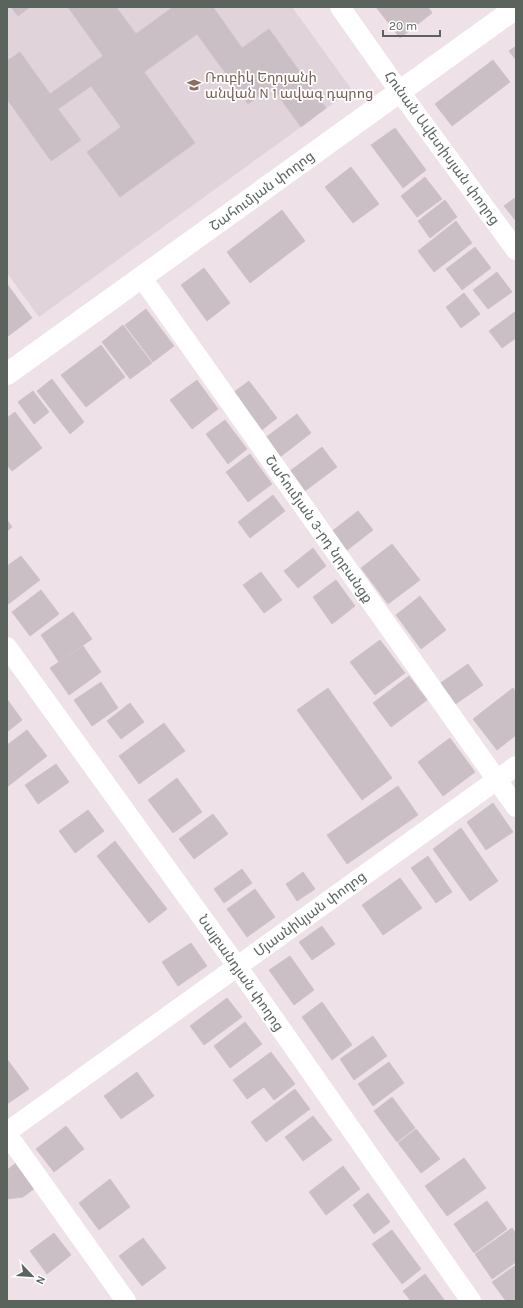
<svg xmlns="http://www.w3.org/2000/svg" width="523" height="1308" font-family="Karla,'Noto Sans Armenian',sans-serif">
	<rect width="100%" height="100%" fill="#eee2e8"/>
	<!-- education -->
	<path fill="#e1d3da" d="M7 7H292L352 90 39 317 7 273Z"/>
	<!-- building -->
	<path fill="#c9bfc5" stroke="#d3c0cb" d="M11 7H30L18 16Z
		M68 7H116L136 34 173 7H213L242 48 269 29 326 108 301 127 272 87 248 104 197 34 144 72 195 143 120 197 87 152 121 127 91 86 58 109 81 140 51 161 7 99V61L20 52 50 94 103 56Z
		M376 7H428L432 13 400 38Z
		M516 46V60L509 51Z
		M493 60 510 82 452 126 435 104Z
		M395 128 426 170 403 188 371 145Z
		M351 167 379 204 353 223 325 187Z
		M425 177 442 199 417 217 401 196Z
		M516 197V221L504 206Z
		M445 200 457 217 430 238 418 221Z
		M282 210 305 241 250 283 227 252Z
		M456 221 472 243 434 272 418 251Z
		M475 247 491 268 462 290 446 269Z
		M204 268 230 303 207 321 181 285Z
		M497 272 512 292 488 309 473 290Z
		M7 284 32 318 7 337Z
		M464 293 480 314 461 328 446 307Z
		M146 309 174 346 153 362 125 325Z
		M516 311V338L502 348 489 331Z
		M123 325 152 363 130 379 102 342Z
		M101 345 125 377 86 407 61 375Z
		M52 379 84 422 70 434 37 391Z
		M197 380 218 409 192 429 170 400Z
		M249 381 277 418 258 433 230 395Z
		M33 391 49 412 34 424 18 402Z
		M15 412 42 448 12 471 7 465V418Z
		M297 414 311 433 280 457 265 438Z
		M225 420 247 449 228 464 206 434Z
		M322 447 337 467 305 491 290 471Z
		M250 454 272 484 248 502 226 472Z
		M273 495 285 511 250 538 238 522Z
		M358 511 373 530 346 551 331 532Z
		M7 520 12 527 7 531Z
		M392 544 420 580 388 604 361 568Z
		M313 548 326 566 298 588 284 571Z
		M21 556 40 580 7 605V566Z
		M261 572 282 600 264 613 243 585Z
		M336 580 355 606 332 624 313 597Z
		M41 590 59 614 30 636 12 612Z
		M420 596 446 630 421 649 396 615Z
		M73 612 92 639 59 662 41 635Z
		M380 640 405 673 375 695 350 662Z
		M83 646 101 672 69 695 50 668Z
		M468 664 483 685 454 705 439 684Z
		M409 676 427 700 391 727 373 703Z
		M101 682 118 708 92 726 74 700Z
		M328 688 392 778 362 800 297 710Z
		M513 688 516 693V735L497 750 473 719Z
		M7 699 22 720 7 732Z
		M130 703 144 722 121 739 107 721Z
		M164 723 185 751 139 784 119 756Z
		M27 730 47 756 7 787V745Z
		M450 738 475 772 443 796 418 762Z
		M56 764 69 782 38 804 25 785Z
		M177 778 202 812 173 833 148 800Z
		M398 786 418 815 347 864 327 835Z
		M493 803 513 832 486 850 467 822Z
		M88 810 104 831 75 853 59 831Z
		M213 814 228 834 194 859 179 839Z
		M461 828 498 881 470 901 433 849Z
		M115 841 167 909 149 923 97 856Z
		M428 856 452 892 436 903 411 868Z
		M242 869 252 883 224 903 214 889Z
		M303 872 315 889 297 901 286 884Z
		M400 878 422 908 383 935 362 905Z
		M255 889 275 917 247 937 227 909Z
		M322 926 335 944 312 960 299 942Z
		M191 943 207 966 178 986 162 962Z
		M290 956 314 990 294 1005 269 970Z
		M227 998 242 1017 204 1045 190 1026Z
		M322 1002 352 1045 332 1060 302 1017Z
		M245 1022 262 1044 230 1068 214 1046Z
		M373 1036 387 1056 354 1080 340 1059Z
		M271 1052 295 1084 274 1100 264 1087 247 1099 233 1080Z
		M7 1059 29 1089 7 1104Z
		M389 1062 404 1083 373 1106 358 1084Z
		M137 1072 154 1096 121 1119 104 1096Z
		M295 1089 310 1109 266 1142 251 1122Z
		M392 1097 415 1128 397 1142 374 1111Z
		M313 1116 332 1140 303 1161 285 1137Z
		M66 1126 84 1149 54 1172 36 1149Z
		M416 1129 440 1159 421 1173 398 1143Z
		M464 1158 486 1188 447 1216 425 1186Z
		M16 1163 35 1188 23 1197 7 1199V1170Z
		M343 1166 360 1189 326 1215 309 1192Z
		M110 1179 130 1207 99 1230 79 1203Z
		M368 1193 390 1222 374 1234 353 1205Z
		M487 1201 507 1229 474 1253 454 1224Z
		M512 1228 516 1234V1262L492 1279 475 1254Z
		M392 1230 421 1269 402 1284 372 1244Z
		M54 1233 71 1255 47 1274 30 1251Z
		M143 1238 166 1268 142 1286 119 1256Z
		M516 1265V1301H506L492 1282Z
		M425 1274 445 1301H411L403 1291Z"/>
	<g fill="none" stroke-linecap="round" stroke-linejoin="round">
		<!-- minor -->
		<path stroke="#fff" stroke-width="20" d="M340 7 400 92 516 250
			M142 278 516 807
			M7 647 237 966 471 1301
			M7 1132 516 766
			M7 1134 126 1301"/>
		<!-- tertiary -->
		<path stroke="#fff" stroke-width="22" d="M7 374 516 8"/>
	</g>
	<!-- icons -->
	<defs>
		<symbol id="school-bare" viewBox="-9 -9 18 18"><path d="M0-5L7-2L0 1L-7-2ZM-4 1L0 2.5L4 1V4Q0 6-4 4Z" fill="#8d6e63" stroke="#fff" stroke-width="2.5" paint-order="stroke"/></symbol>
	</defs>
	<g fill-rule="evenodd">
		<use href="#school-bare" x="184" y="75" width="20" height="20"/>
	</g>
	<g text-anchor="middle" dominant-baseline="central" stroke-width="3.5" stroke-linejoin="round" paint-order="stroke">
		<!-- education labels -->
		<g font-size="14" fill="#785e54" stroke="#fff" text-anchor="start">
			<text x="205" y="77">Ռուբիկ Եղոյանի<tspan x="205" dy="16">անվան N 1 ավագ դպրոց</tspan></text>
		</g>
		<!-- street labels -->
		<g font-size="14" fill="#5a645d" stroke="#fff">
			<text transform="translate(442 148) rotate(54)">Հունան Ավետիսյան փողոց</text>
			<text transform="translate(262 191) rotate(-36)">Շահումյան փողոց</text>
			<text transform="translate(319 529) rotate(55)">Շահումյան 3-րդ նրբանցք</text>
			<text transform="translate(310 914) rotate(-36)">Մյասնիկյան փողոց</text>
			<text transform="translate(241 973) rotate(55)">Նալբանդյան փողոց</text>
		</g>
	</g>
	<!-- border -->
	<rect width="523" height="1308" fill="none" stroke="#5a645d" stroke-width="16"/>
	<!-- north arrow -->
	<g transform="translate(32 1276) rotate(115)" stroke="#ffffff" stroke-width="3" paint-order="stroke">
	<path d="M0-3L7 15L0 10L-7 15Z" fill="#5a645d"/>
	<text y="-6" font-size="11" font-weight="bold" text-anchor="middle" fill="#5a645d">N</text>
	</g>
	<!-- scale -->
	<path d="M383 30v6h57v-6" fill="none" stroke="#5a645d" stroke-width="2"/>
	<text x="389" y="30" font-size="12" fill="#5a645d" stroke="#ffffff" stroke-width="3" paint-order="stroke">20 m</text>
</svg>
